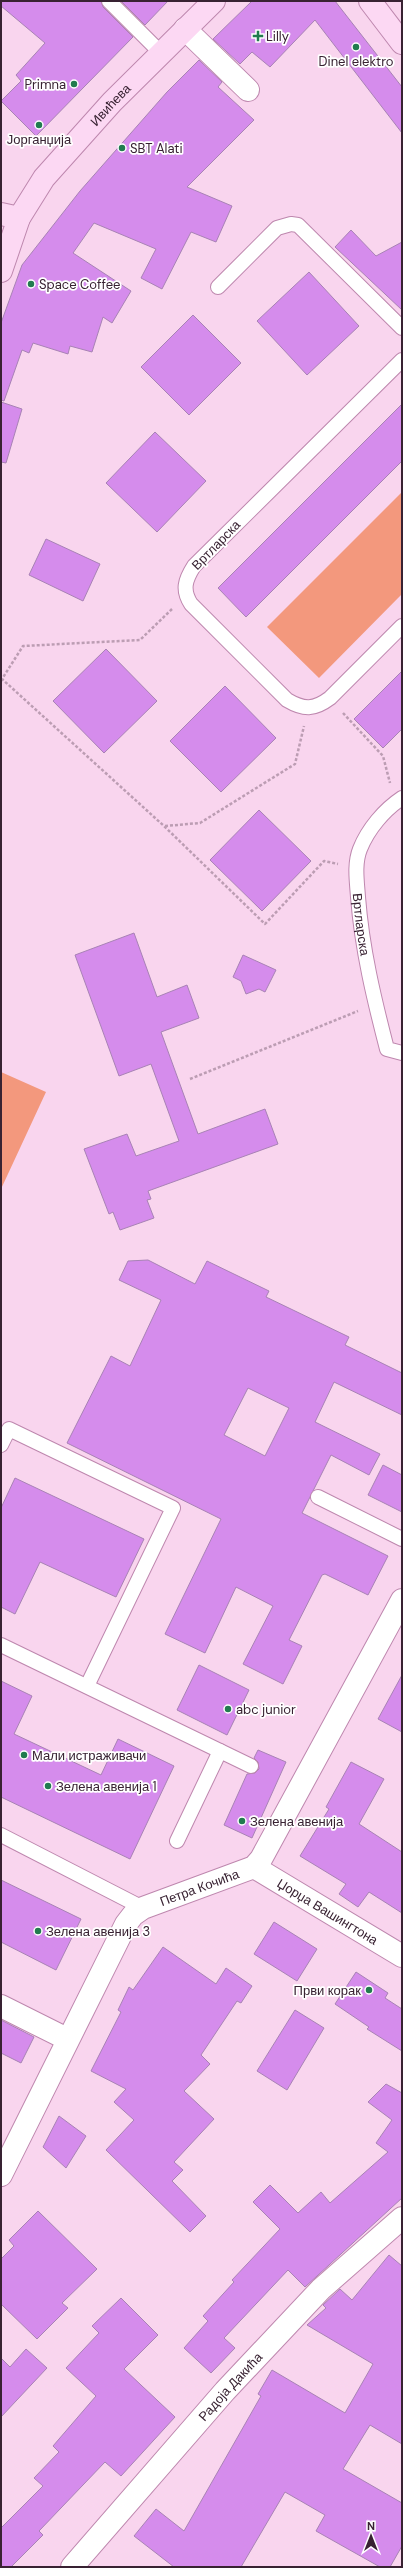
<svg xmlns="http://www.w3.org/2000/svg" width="403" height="2568" font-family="'DM Sans',sans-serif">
	<rect width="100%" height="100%" fill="#f9d5ee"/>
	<!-- green -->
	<path fill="#f3987d" d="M402 492V594L319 678 267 627Z
		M1 1072 46 1092 1 1189Z"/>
	<!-- building -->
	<path fill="#d58cec" stroke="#a882b5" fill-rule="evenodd" d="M1 1H101L103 7 133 37 36 136 1 101 21 81 16 75 45 43 1 6Z
		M121 1H168L145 25Z
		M252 1H335L402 87V133L315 20 270 67 252 52 240 64 213 39Z
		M199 60 222 82 218 87 254 120 187 187 232 206 216 242 191 232 162 289 141 278 156 249 94 223 73 253 131 291 112 323 103 317 92 352 70 346 68 354 33 343 29 353 22 350 4 401 1 400V323L22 265 80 191 167 92Z
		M351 230 376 256 402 242V310L335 247Z
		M309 272 359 326 307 375 257 321Z
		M193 315 241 363 189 415 141 367Z
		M1 402 22 409 6 463 1 462Z
		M402 404V461L246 617 218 588Z
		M155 432 206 481 157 532 106 483Z
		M46 539 100 564 83 601 29 575Z
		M106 649 157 701 104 753 53 701Z
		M402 671V729L383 748 354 719Z
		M225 686 276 738 221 792 170 741Z
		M259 810 311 861 262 911 210 860Z
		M134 933 157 997 187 985 199 1018 161 1032 198 1134 265 1109 278 1144 148 1191 151 1199 147 1200 154 1218 120 1230 113 1212 109 1214 84 1149 127 1134 136 1156 179 1141 151 1064 119 1076 75 955Z
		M243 955 276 970 265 992 259 989 246 994 241 981 233 977Z
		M148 1260 195 1284 207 1261 269 1291 266 1297 349 1337 345 1345 402 1373V1415L334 1382 315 1422 380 1454 369 1475 331 1455 302 1513 388 1556 368 1595 325 1574 322 1575 289 1640 302 1646 283 1684 243 1664 273 1606 236 1587 205 1653 165 1634 221 1519 67 1443 111 1356 130 1366 161 1300 119 1280 128 1261ZM248 1388 289 1408 265 1456 224 1435Z
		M383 1465 402 1475V1512L368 1495Z
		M15 1478 144 1539 116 1597 40 1562 15 1614 1 1607V1508Z
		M199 1665 249 1690 227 1735 177 1710Z
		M402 1675V1732L378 1719Z
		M1 1681 32 1696 14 1734 101 1775 118 1739 174 1766 130 1859 1 1797Z
		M258 1750 286 1762 252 1838 224 1825 247 1774 255 1773 259 1769 258 1762 254 1758Z
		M351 1762 384 1779 359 1824 402 1852V1913L369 1892 358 1907 339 1894 346 1884 300 1856 329 1809 326 1807Z
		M1 1880 81 1919 56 1970 1 1942Z
		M274 1922 317 1949 297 1981 254 1954Z
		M163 1947 216 1984 226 1968 252 1986 241 2003 237 2001 201 2055 210 2064 184 2091 214 2119 174 2162 183 2170 172 2181 206 2216 190 2232 106 2150 134 2120 114 2102 126 2089 91 2071 121 2012 118 2010 129 1987 133 1990Z
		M356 1972 388 1993 385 1998 402 2009V2051L367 2029 369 2027 335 2004Z
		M295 2010 324 2028 287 2090 257 2071Z
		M1 2020 34 2037 21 2063 1 2053Z
		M386 2084 402 2093V2198L305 2287 288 2270 224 2338 235 2348 211 2373 184 2348 208 2321 203 2316 234 2282 232 2280 280 2229 253 2202 270 2185 298 2213 321 2192 330 2203 388 2152 376 2143 392 2120 368 2102Z
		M59 2116 86 2136 66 2168 43 2147Z
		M38 2211 97 2269 62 2303 68 2308 37 2339 1 2304V2259L14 2246 9 2240Z
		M389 2255 402 2266V2444L370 2425 343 2469 402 2503V2546L390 2567H380L316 2531 325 2515 285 2492 241 2567H174L134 2536 156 2509 184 2531 261 2396 258 2394 272 2370 345 2413 373 2364 307 2325 326 2308 323 2305 340 2289 352 2300Z
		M121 2298 158 2335 124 2369 175 2417 121 2476 105 2462 39 2531 43 2535 11 2567H1V2528L43 2486 34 2478 59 2452 53 2446 96 2396 66 2368 99 2333 92 2326Z
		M26 2349 47 2368 1 2417V2358L10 2367Z"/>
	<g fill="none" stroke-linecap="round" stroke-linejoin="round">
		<defs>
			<g id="lane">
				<path d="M109 1 161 53"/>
				<path d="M218 287 277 228 291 224 298 225 402 328"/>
				<path d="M402 360 194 566C185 580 182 590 191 604L287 700C304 710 314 710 330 698L402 626"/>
				<path id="s1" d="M402 798C384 810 368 829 360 849 354 864 357 882 358 897 362 949 374 999 387 1049L402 1053"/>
				<path d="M1 1445 9 1429 173 1508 87 1686"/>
				<path d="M318 1497 402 1539"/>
				<path d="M1 1645 251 1766"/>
				<path d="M1 1835 143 1908"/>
				<path d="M177 1841 220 1751"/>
			</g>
			<g id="street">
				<path d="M185 29 248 90"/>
				<path id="s2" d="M254 1867 402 1956"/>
				<path d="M1 2006 67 2039"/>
				<path id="s3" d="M1 2175 126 1924 133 1915 143 1908 254 1867 261 1859 402 1600"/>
				<path id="s4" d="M72 2567 225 2391 321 2289 402 2218"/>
			</g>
			<g id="secondary">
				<path d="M370 1 402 43"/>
				<path d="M1 214 19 218"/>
				<path id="s5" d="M1 271 19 218 44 178 112 102 214 1"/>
			</g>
		</defs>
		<!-- lane casing -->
		<use href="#lane" stroke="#be87ae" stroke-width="16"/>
		<!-- street casing -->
		<use href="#street" stroke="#be87ae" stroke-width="24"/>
		<!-- secondary casing -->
		<use href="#secondary" stroke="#be87ae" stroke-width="24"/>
		<!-- path -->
		<path stroke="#bc9db3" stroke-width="2.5" stroke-dasharray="3 2" stroke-linecap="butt" d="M172 609 140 640 23 646 2 679 164 826 265 924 324 861 338 864
			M343 713 383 756 390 783
			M165 826 200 823 295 764 304 726
			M190 1079 358 1011"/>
		<!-- lane -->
		<use href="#lane" stroke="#fff" stroke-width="14"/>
		<!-- street -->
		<use href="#street" stroke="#fff" stroke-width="22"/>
		<!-- secondary -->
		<use href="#secondary" stroke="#fcd8f3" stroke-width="22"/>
	</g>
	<!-- markers -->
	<g fill="#217b4f" stroke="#fff" stroke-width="1.5">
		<path d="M256 30h4v4h4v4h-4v4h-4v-4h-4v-4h4z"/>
		<circle cx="356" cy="47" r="4"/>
		<circle cx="74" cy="84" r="4"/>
		<circle cx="39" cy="125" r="4"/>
		<circle cx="122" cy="148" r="4"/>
		<circle cx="31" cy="284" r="4"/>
		<circle cx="228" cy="1709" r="4"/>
		<circle cx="24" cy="1755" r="4"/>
		<circle cx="48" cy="1786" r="4"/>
		<circle cx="242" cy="1821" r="4"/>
		<circle cx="38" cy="1931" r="4"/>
		<circle cx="369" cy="1990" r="4"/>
	</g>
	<g text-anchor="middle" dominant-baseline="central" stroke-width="3.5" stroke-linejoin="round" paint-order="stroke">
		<!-- poi labels -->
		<g font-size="13" fill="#382232" stroke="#fff" text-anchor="start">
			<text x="266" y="36">Lilly</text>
			<text x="356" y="61" text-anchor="middle">Dinel elektro</text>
			<text x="66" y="84" text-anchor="end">Primna</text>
			<text x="39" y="139" text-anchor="middle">Јорганџија</text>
			<text x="130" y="148">SBT Alati</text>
			<text x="39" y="284">Space Coffee</text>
			<text x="236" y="1709">abc junior</text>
			<text x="32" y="1755">Мали истраживачи</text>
			<text x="56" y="1786">Зелена авенија 1</text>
			<text x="250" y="1821">Зелена авенија</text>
			<text x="46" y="1931">Зелена авенија 3</text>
			<text x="361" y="1990" text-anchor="end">Први корак</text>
		</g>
		<!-- street labels -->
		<g font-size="13" fill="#382232" stroke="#fff">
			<text stroke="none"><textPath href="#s5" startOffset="202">Ивићева</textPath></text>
			<text transform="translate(216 545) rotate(-46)">Вртларска</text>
			<text stroke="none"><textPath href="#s1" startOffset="143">Вртларска</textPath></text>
			<text stroke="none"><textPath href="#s3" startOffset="364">Петра Кочића</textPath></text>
			<text stroke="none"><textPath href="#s2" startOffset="86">Џорџа Вашингтона</textPath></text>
			<text stroke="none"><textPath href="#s4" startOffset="240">Радоја Дакића</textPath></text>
		</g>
	</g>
	<!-- border -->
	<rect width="403" height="2568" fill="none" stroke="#382232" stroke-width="4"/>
	<!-- north arrow -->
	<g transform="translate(371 2536)" stroke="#ffffff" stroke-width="3" paint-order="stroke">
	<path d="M0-3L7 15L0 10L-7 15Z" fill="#382232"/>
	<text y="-6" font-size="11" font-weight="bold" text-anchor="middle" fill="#382232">N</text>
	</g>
</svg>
